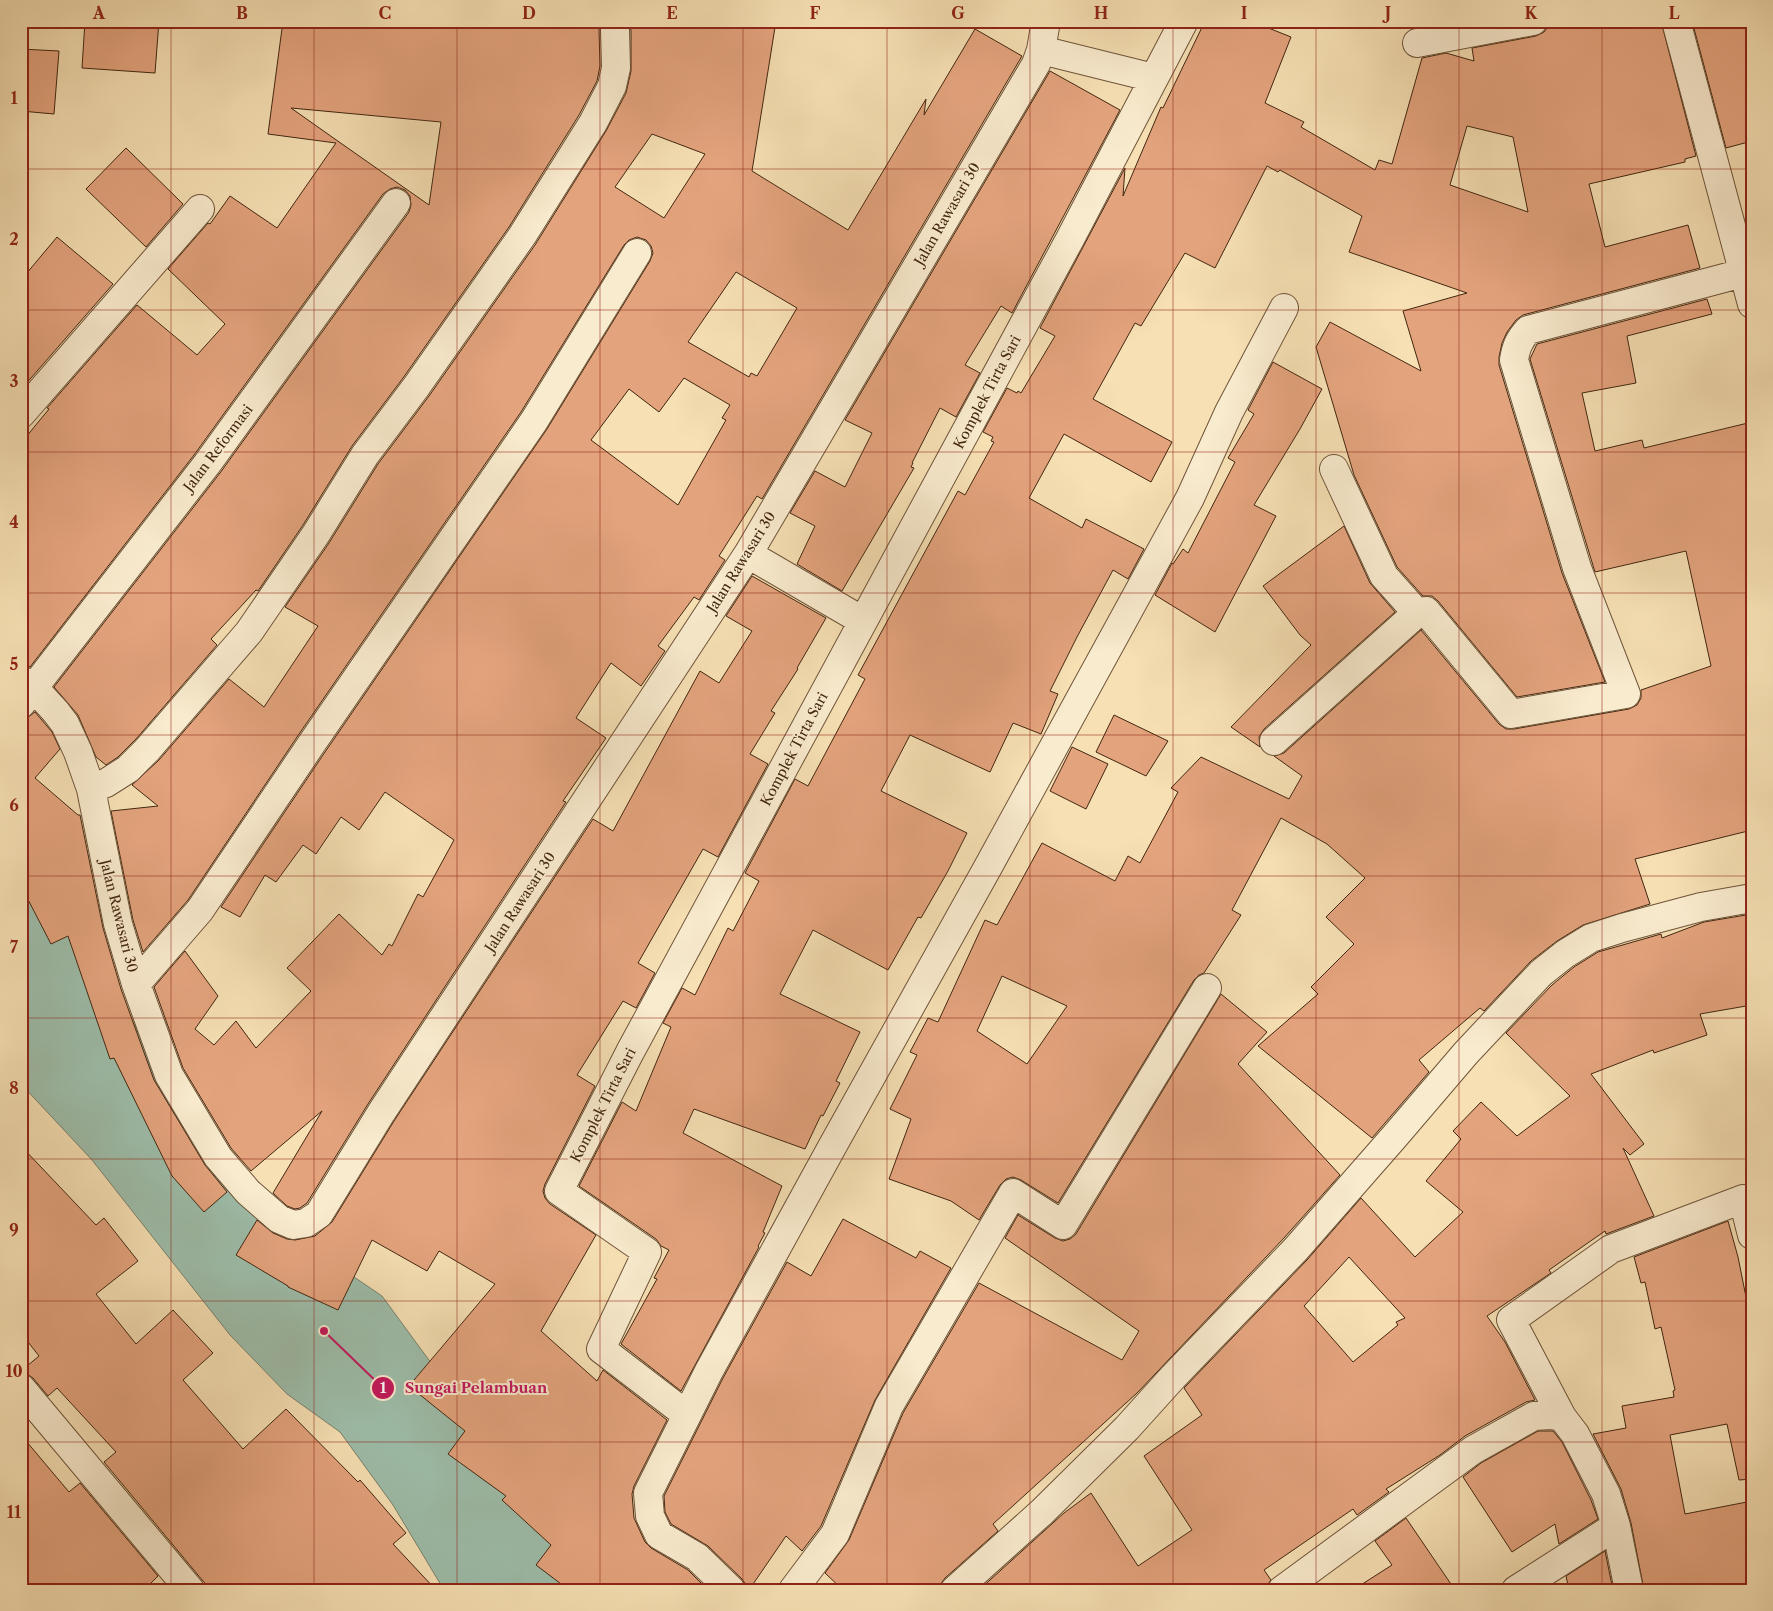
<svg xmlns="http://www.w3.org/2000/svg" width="1773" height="1611" font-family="'Libre Caslon Text',serif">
	<rect width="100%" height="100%" fill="#f6e0b4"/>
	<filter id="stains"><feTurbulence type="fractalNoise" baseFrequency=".004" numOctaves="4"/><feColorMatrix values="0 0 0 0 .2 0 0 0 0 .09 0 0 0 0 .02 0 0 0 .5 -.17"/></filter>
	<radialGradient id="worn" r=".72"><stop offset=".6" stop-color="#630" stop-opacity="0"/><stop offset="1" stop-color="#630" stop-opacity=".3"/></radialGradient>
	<!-- water -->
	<path fill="#9dbdaa" stroke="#79816c" d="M21 891 85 919 116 988 193 1141 273 1222 382 1296 478 1427 610 1590H444L393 1505 340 1432 287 1394 230 1335 92 1160 21 1084Z"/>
	<!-- building -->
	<path fill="#e3a37d" stroke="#422610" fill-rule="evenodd" d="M85 21H159L155 73 82 68Z
		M283 21H602L599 30 600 66 597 81 579 115 509 227 403 378 352 446 303 525 258 591 256 590 211 639 217 645 136 739 118 757 106 765 96 757 78 715 54 687 220 473 409 212 411 205 410 196 405 190 397 187 390 189 383 194 194 455 30 667 21 664V443L49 409 47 408 137 305 197 355 225 324 168 269 208 223 210 224 230 196 277 228 336 143 268 134ZM291 108 441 122 429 205 342 144Z
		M628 21H776L752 171 848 230 926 99 924 115 975 29 1022 56 762 499 757 496 719 556 725 560 699 600 694 597 658 646 665 651 641 686 611 663 576 718 606 738 563 801 566 802 368 1104 307 1203 300 1208 295 1209 287 1206 273 1193 322 1111 251 1171 231 1148 183 1068 154 987 185 951 218 996 195 1029 214 1045 236 1021 256 1048 311 991 287 968 339 914 382 955 389 944 392 946 418 894 423 897 454 840 385 792 359 830 341 817 316 854 303 845 276 882 265 875 240 917 221 907 323 755 547 429 650 261 653 253 651 246 646 240 637 237 629 240 624 245 521 412 297 737 188 900 143 952 133 920 111 811 158 806 132 785 159 760 229 679 264 707 318 626 285 607 329 543 378 464 429 396 535 245 606 131 626 93 631 71V30ZM652 134 705 154 664 218 615 187ZM736 272 797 308 757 376 751 373 749 377 688 342ZM684 378 730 405 722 418 726 420 678 505 591 440 629 389 659 412Z
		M1205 21H1251L1291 37 1265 103 1304 122 1301 127 1375 170 1379 160 1392 164 1422 58 1446 53 1474 61 1472 48 1536 36 1544 32 1548 27V21H1661L1696 156 1685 159V162L1589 184 1605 247 1688 225 1700 268 1523 315 1516 320 1507 332 1502 343 1499 357V365L1562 573 1605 682 1517 697 1438 601 1432 596H1423L1397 567 1354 475 1316 347 1330 322 1421 371 1403 311 1467 293 1349 252 1362 216 1280 170 1278 172 1267 166 1215 268 1185 253 1141 326 1135 323 1093 399 1172 442 1151 482 1064 434 1029 498 1082 528 1086 519 1144 549 1128 579 1113 570 1077 637 1050 691 1058 694 1041 734 1013 723 990 772 910 735 881 791 967 833 948 871 921 918 918 917 888 970 813 930 780 994 860 1032 836 1081 840 1083 823 1116 821 1115 805 1149 694 1109 683 1133 782 1186 763 1232 765 1233 758 1246 759 1247 681 1391 621 1344 657 1279 654 1278 669 1250 661 1246 656 1239 579 1186 622 1102 636 1111 671 1027 663 1023 682 988 695 995 728 928 733 931 759 881 745 873 795 779 808 786 865 679 858 675 958 491 965 495 994 442 991 441 993 437 983 432 1007 388 1017 393 1018 391 1021 393 1055 336 1040 328 1125 168 1123 196 1161 107 1163 108ZM1467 126 1513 137 1528 212 1450 185Z
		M1692 21H1752V141L1726 148Z
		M21 49 59 51 54 114 21 111Z
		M1050 71 1120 110 1012 313 1001 306 965 365 980 373 956 417 940 408 912 463H913L911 467 914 468 842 591 797 564 815 526 790 513 815 471 845 487 872 433 845 420Z
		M126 148 183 204 146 247 86 189Z
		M57 237 113 284 24 386 21 383V280Z
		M1707 299 1712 314 1627 336 1636 383 1582 393 1595 451 1642 440 1644 448 1752 422V830L1635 859 1650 904 1583 925 1557 941 1531 961 1484 1011 1480 1008 1419 1060 1429 1072 1372 1138 1258 1046 1318 994 1311 987 1354 944 1326 917 1365 878 1327 844 1281 818 1232 910 1241 915 1204 973 1199 975 1194 980 1058 1203 1021 1180 1013 1177 1006 1179 1000 1185 979 1220 951 1201 889 1179 911 1119 890 1109 917 1055 910 1052 928 1018 938 1022 985 920 997 925 1042 843 1115 881 1128 856 1140 863 1178 792 1171 788 1201 757 1289 799 1302 776 1274 756 1284 753 1421 630 1499 724 1506 729H1514L1629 709 1637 705 1641 698V690L1711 666 1686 551 1595 572 1530 359 1537 344ZM1002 976 1067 1006 1027 1064 977 1031Z
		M1273 362 1322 389 1300 429 1254 505 1276 516 1215 632 1155 595 1172 563 1173 564 1183 549 1188 553 1235 462 1228 458 1254 414 1248 410Z
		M1344 526 1370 583 1395 612 1264 729 1259 737 1260 747 1231 727 1311 645 1300 635 1263 586Z
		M752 576 826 618 797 668 798 669 771 711 775 713 750 754 768 764 718 857 703 849 638 963 655 973 636 1008 623 1001 577 1075 595 1086 545 1184 543 1191 545 1198 550 1204 596 1235 541 1331 597 1381 603 1370 667 1420 634 1486 632 1494 634 1518 645 1542 651 1548 688 1570 708 1590H569L536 1565 551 1545 502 1500 506 1496 448 1454 465 1431 409 1386 495 1284 439 1251 427 1271 372 1240 338 1310 288 1287V1286L236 1255 257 1220 273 1233 287 1239 295 1240 315 1236 332 1222 394 1121 593 819 613 831 700 671 719 683 752 631 726 616Z
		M35 712 52 732 60 749 35 778 78 815H80L103 928 121 989 154 1080 205 1165 227 1192 204 1212 172 1176 114 1058 110 1059 68 936 51 944 21 886V720L27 718Z
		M1114 715 1168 741 1146 776 1096 752Z
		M1072 747 1108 764 1086 809 1050 791Z
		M1752 914V1005L1700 1014 1707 1035 1654 1053 1653 1050 1591 1074 1644 1144 1630 1155 1623 1148 1654 1216 1606 1234 1605 1231 1549 1270 1551 1273 1487 1316 1505 1342 1535 1400 1526 1402 1465 1436 1440 1455 1386 1489 1389 1492 1357 1515 1353 1509 1264 1570 1271 1580 1268 1584 1267 1590H979L1064 1513 1091 1493 1138 1566 1192 1530 1144 1456 1202 1415 1184 1388 1307 1260 1361 1198 1415 1257 1463 1212 1426 1181 1461 1139 1453 1131 1481 1102 1517 1136 1570 1096 1506 1033 1552 985 1574 967 1598 952 1661 934 1662 938 1704 922ZM1349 1257 1405 1318 1396 1322 1398 1325 1353 1362 1304 1306Z
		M1221 994 1267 1032 1238 1064 1340 1175 1284 1238 1137 1393 993 1524 998 1531 945 1578 940 1585V1590H843L825 1573 849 1540 903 1413 979 1283 1122 1360 1139 1331 1005 1238 1018 1215 1055 1238 1063 1241 1070 1239 1076 1234Z
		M21 1146 96 1225 104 1218 138 1261 96 1294 136 1344 173 1310 213 1353 183 1380 243 1449 286 1409 358 1482 360 1480 406 1533 393 1544 436 1590H211L203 1581 104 1462 116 1452 57 1388 48 1396 33 1378 27 1374 21 1373V1371L39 1356 21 1333Z
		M843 1219 916 1258 920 1251 951 1268 875 1400 821 1526 802 1551 786 1536 749 1590H746V1585L742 1579 708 1546 671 1524 665 1512 664 1496 723 1378 787 1262 811 1276Z
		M1728 1221 1738 1257 1752 1327V1479L1739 1480 1727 1424 1670 1435 1685 1514 1752 1501V1590H1644L1631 1523 1621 1489 1593 1434 1626 1428 1622 1406 1674 1397 1673 1391 1675 1390 1661 1327 1655 1329 1645 1282 1641 1283 1634 1257Z
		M1538 1431H1553L1562 1442 1591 1500 1598 1519 1559 1544 1555 1524 1512 1552 1463 1477 1481 1463Z
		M21 1435 69 1492 80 1483 158 1576 144 1590H21Z
		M1406 1518 1455 1590H1353L1392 1565 1375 1541Z
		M1605 1551 1613 1590H1569L1566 1576Z"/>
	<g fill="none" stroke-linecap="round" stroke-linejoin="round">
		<defs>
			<path id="street" d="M1676 21 1752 304
				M1417 43 1533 21
				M1041 50 1154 78
				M21 414 200 209
				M1334 469 1384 576 1417 613
				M748 554 863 621
				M21 680 34 688 56 712 65 724 78 752 91 789 118 924 136 984 169 1075 218 1157 248 1192 279 1219 293 1225 306 1223 319 1214 381 1113 748 554 1036 64 1041 50 1046 21
				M21 704 207 464 396 203
				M1274 741 1417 613 1426 611 1511 714 1626 694 1577 568 1514 360C1516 347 1519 340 1528 330L1743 273
				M91 789 106 783 128 769 147 750 249 632 316 534 365 455 416 387 522 236 593 123 612 86 616 68 615 30
				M136 984 200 910 310 746 534 421 637 253
				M21 1388 190 1590
				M687 1415 601 1349 647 1252 559 1191 630 1052 1070 239 1184 21
				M1562 1417 1511 1320 1611 1249 1743 1199 1752 1235
				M731 1590 697 1557 659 1535 650 1516 648 1493 709 1371 832 1147 988 867 1190 498 1229 412 1284 308
				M793 1590 835 1534 889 1406 1013 1193 1063 1225 1207 988
				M955 1590 1042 1512 1127 1428 1173 1377 1296 1249 1395 1136 1466 1053 1541 973 1565 954 1591 938 1622 928 1701 907 1752 898
				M1282 1590 1473 1450 1534 1416 1551 1415 1562 1417 1575 1434 1606 1494 1616 1526 1629 1590
				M1516 1590 1616 1526"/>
		</defs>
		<!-- street casing -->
		<use href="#street" stroke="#6f5439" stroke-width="30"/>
		<!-- street -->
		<use href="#street" stroke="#f9ebce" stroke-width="28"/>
	</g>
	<!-- grid -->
	<path fill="none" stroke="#8f2418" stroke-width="1" stroke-opacity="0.55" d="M171 21V1590M314 21V1590M457 21V1590M600 21V1590M743 21V1590M887 21V1590M1030 21V1590M1173 21V1590M1316 21V1590M1459 21V1590M1602 21V1590M21 169H1752M21 310H1752M21 452H1752M21 593H1752M21 735H1752M21 876H1752M21 1018H1752M21 1159H1752M21 1301H1752M21 1442H1752"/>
	<g text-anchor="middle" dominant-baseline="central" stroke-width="4" stroke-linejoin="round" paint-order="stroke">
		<!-- street labels -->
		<g font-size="14" fill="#422610" stroke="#f9ebce">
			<text transform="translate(947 214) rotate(-60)">Jalan Rawasari 30</text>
			<text transform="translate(987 392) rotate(-62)">Komplek Tirta Sari</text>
			<text transform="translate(218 448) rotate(-53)">Jalan Reformasi</text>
			<text transform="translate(741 562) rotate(-58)">Jalan Rawasari 30</text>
			<text transform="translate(794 749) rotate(-62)">Komplek Tirta Sari</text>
			<text transform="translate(520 902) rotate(-57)">Jalan Rawasari 30</text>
			<text transform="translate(119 916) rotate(76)">Jalan Rawasari 30</text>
			<text transform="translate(603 1105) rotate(-63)">Komplek Tirta Sari</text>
		</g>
	</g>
	<!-- callouts -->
	<path fill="none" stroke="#c2185b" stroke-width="2" d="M324 1331L383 1388"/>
	<g fill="#c2185b" stroke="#f9ebce" stroke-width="2">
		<circle cx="324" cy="1331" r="5"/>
		<circle cx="383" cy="1388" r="12"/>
	</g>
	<g font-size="15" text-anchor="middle" font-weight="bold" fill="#fff">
		<text x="383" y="1393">1</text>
	</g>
	<g font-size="15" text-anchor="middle" font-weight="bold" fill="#c2185b" stroke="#f9ebce" stroke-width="4" stroke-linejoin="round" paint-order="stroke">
		<text x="476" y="1393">Sungai Pelambuan</text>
	</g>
	<!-- margin -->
	<rect width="1773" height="1611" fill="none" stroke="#f6e0b4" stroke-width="55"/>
	<rect x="28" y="28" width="1718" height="1556" fill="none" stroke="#8f2418" stroke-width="2"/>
	<g font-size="16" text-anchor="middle" font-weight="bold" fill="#8f2418">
		<text x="99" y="19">A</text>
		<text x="242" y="19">B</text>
		<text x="385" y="19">C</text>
		<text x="529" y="19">D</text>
		<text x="672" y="19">E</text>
		<text x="815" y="19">F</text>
		<text x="958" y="19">G</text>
		<text x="1101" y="19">H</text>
		<text x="1244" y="19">I</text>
		<text x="1388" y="19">J</text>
		<text x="1531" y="19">K</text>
		<text x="1674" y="19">L</text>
		<text x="14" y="104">1</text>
		<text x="14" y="245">2</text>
		<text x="14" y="387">3</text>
		<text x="14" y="528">4</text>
		<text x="14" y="670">5</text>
		<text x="14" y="811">6</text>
		<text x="14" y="953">7</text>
		<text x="14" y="1094">8</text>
		<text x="14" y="1236">9</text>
		<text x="14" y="1377">10</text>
		<text x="14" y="1518">11</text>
	</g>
	<rect width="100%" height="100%" filter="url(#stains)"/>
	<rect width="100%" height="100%" fill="url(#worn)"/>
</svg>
